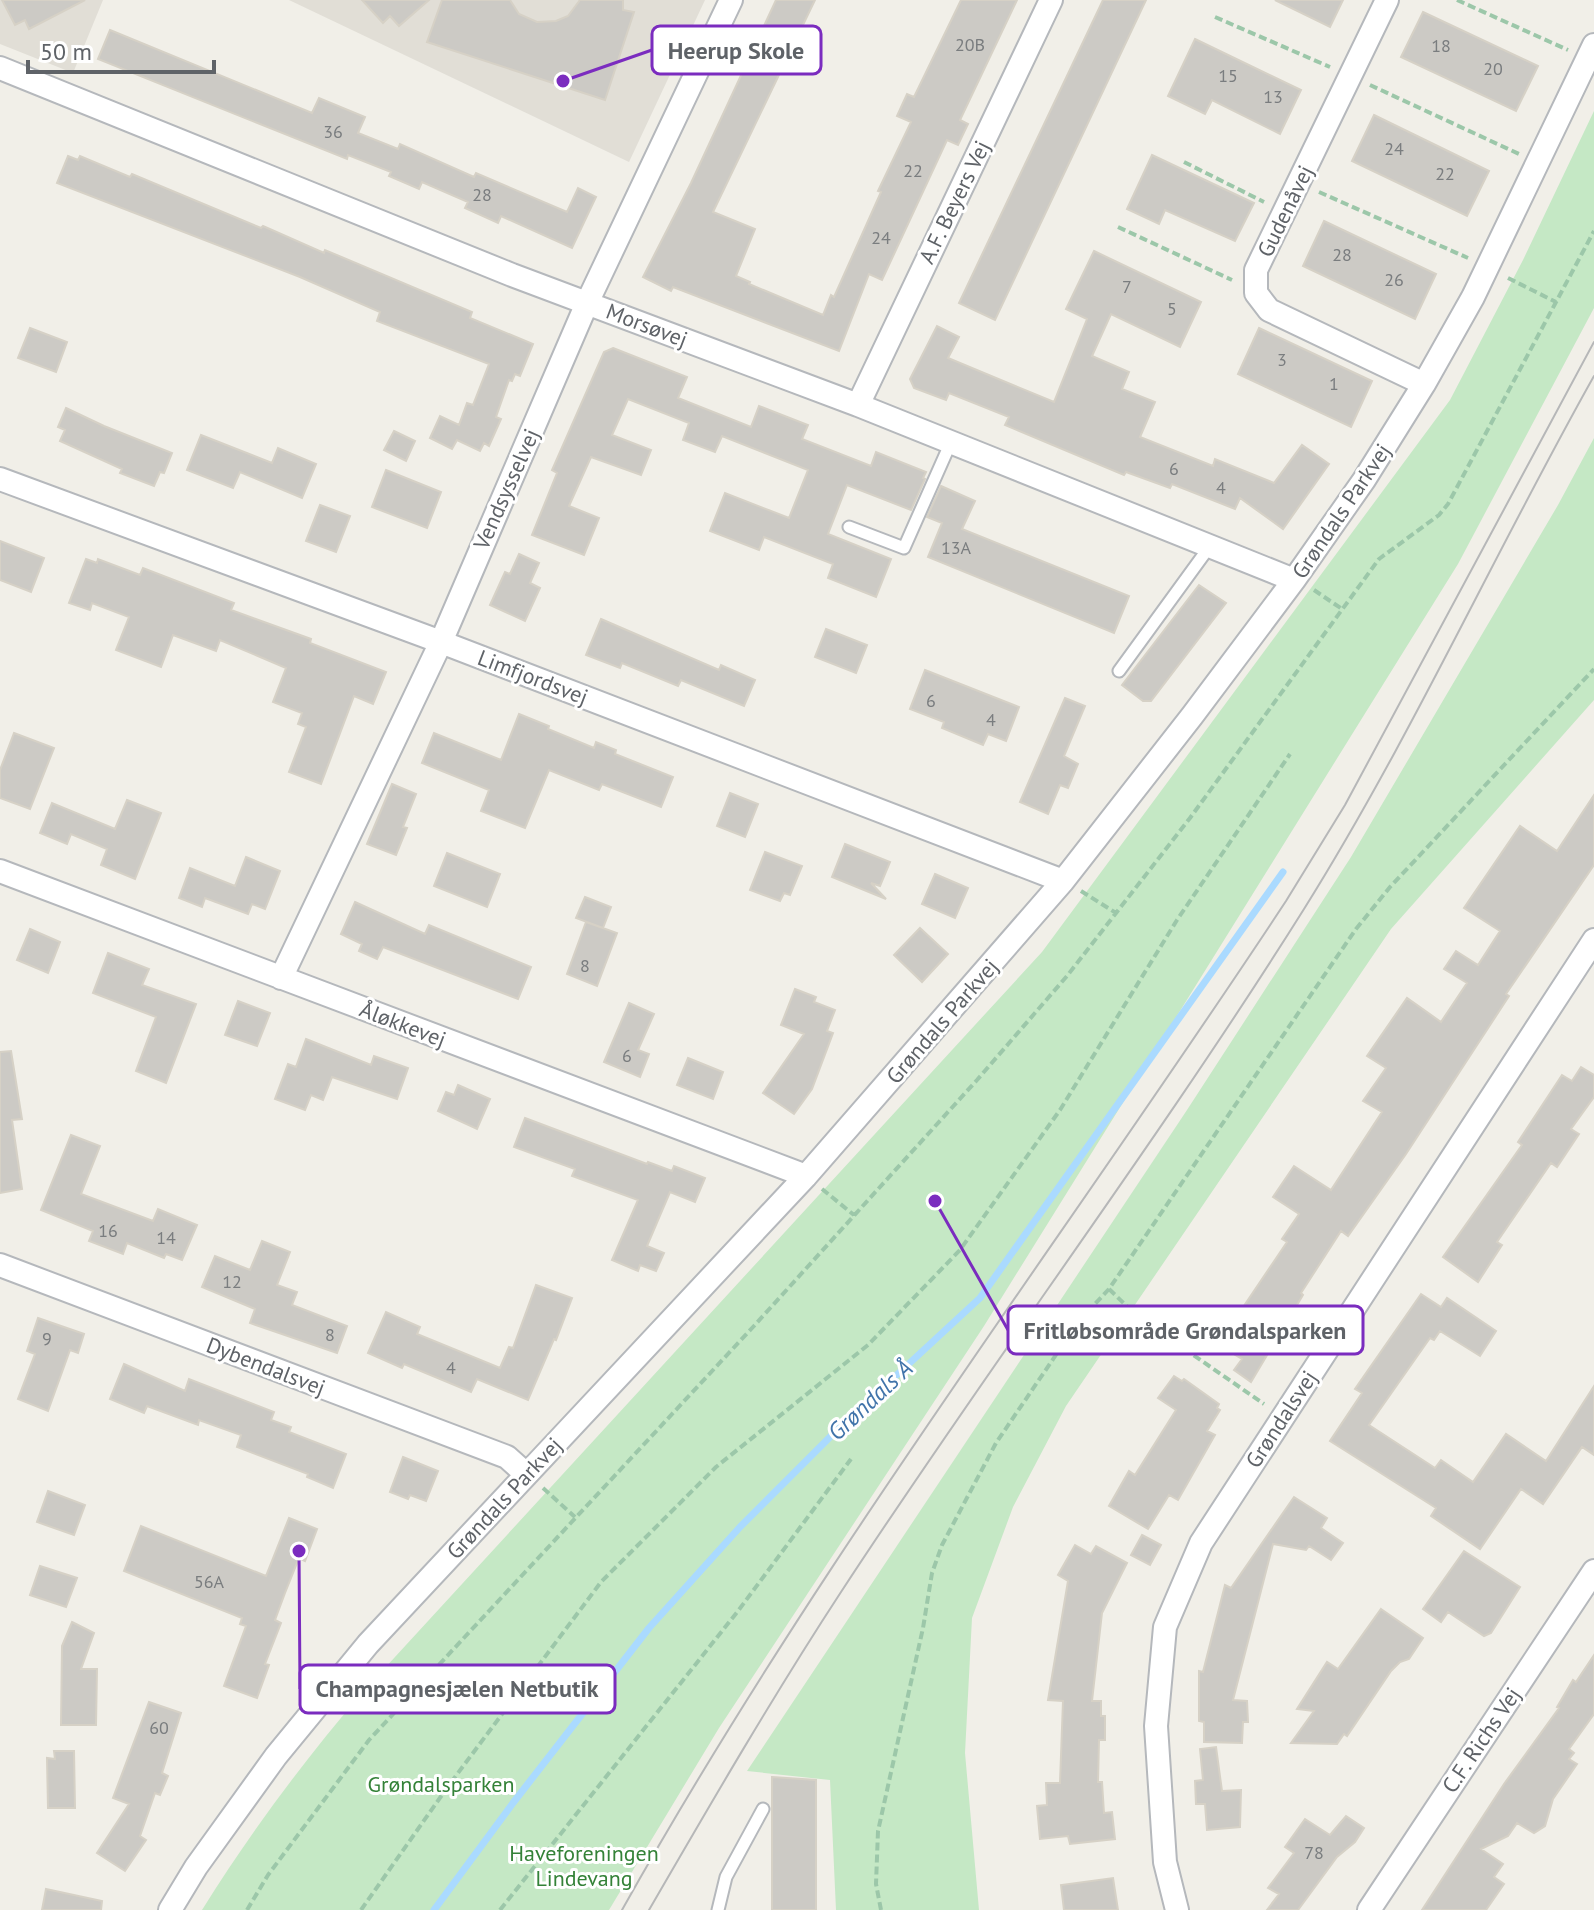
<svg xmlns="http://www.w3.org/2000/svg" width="1594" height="1910" font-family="'PT Sans',sans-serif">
	<rect width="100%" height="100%" fill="#f1efe8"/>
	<!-- education -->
	<path fill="#e1ded6" d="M0 0H103L73 73 0 44Z
		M289 0H705L629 162Z"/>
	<!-- green -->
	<path fill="#c5e8c5" d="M1594 111V308L1458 564 984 1326 719 1728 609 1910H202C250 1833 303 1762 361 1694L1042 952 1450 400 1523 260Z
		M1594 438V700L1391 929 1066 1406 1013 1507 972 1618 965 1753 979 1910H836L830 1780 747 1771 1187 1110 1351 857 1558 505Z"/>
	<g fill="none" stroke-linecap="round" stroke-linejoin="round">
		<!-- stream -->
		<path stroke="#aadaff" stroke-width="7" d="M434 1910 513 1803 649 1628 740 1527 834 1433 980 1298 1283 872"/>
	</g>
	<!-- building -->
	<path fill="#cccac5" stroke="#d6d1c6" stroke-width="2" d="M2 0H85L29 29 25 20 15 25Z
		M362 0H429L399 26 390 16 383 23Z
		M442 0H510L519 14 537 22 556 21 568 16 580 0H623V10L634 12 605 100 427 42Z
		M776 0H815L713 212 755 229 736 276 750 282 749 284 823 315 831 295 834 297 881 192 878 191 911 122 897 116 907 94 914 97 961 0H1017L960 120 968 124 958 145 947 140 882 280 869 274 839 351 673 287 671 291 643 277 691 183Z
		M1103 0H1146L995 320 959 303Z
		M1275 0H1343L1330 27Z
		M1423 12 1538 66 1516 111 1401 57Z
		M110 30 312 113 319 98 365 117 358 133 398 149 400 144 474 177 476 173 567 212 578 188 596 197 572 248 501 216 498 223 465 208 468 202 422 182 419 189 389 176 391 172 348 155 347 159 98 59Z
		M1195 39 1301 90 1280 134 1212 100 1205 114 1168 96Z
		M1374 115 1489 171 1467 216 1352 161Z
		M1152 155 1254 203 1235 241 1165 210 1159 224 1127 209Z
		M68 156 78 160 80 156 130 177 132 174 261 228 263 226 324 253 325 250 472 312 470 318 533 344 520 376 515 374 512 381 509 380 496 417 501 419 489 446 484 443 480 451 457 440 452 449 430 438 440 416 459 425 467 403 473 405 489 364 377 321 380 312 300 277 57 183Z
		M1324 221 1436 274 1415 319 1303 266Z
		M1094 251 1201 302 1180 347 1111 314 1092 356 1129 372 1122 389 1155 402 1140 437 1213 466 1215 459 1274 483 1302 445 1329 464 1283 529 1240 498 1235 509 1172 484 1170 488 1126 472 1124 475 1005 425 1009 417 949 393 946 400 914 388 910 379 937 326 959 337 948 358 1054 402 1087 319 1066 309Z
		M30 328 67 342 56 372 18 358Z
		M1259 328 1372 381 1351 427 1238 374Z
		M613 348 687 377 678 398 751 427 759 406 808 425 802 439 871 466 876 452 926 472 923 478 925 479 911 510 847 485 828 534 891 559 876 597 828 578 833 564 764 537 759 550 710 531 725 493 789 518 808 470 722 436 715 452 683 440 689 423 628 399 612 435 651 450 641 475 591 457 569 506 599 518 584 555 532 535 557 473 552 470 604 352Z
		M66 408 104 426 172 453 164 473 160 472 154 486 120 473 122 469 60 441 65 430 58 427Z
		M394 431 415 441 406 461 384 450Z
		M201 435 272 463 278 448 316 464 302 498 240 472 233 488 187 470Z
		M386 470 441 492 427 528 372 507Z
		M941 486 975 501 962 529 1129 596 1114 633 928 557 942 523 927 517Z
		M320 505 350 516 336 552 306 541Z
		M0 541 44 558 31 592 0 580Z
		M519 554 539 563 530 583 540 588 525 621 490 605 505 572 510 574Z
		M86 559 97 563 98 559 140 575 143 568 234 603 231 610 311 639 310 643 386 672 373 704 354 696 321 784 289 772 306 727 298 724 302 713 273 702 286 668 220 640 216 651 173 635 161 667 116 650 129 617 92 603 90 610 69 603Z
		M1199 585 1226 603 1151 701H1143L1122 685Z
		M601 619 719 670 721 665 755 680 744 706 681 680 678 686 622 663 620 668 586 655Z
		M826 629 867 645 856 673 815 657Z
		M925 670 1019 707 1006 741 988 734 983 745 942 728 944 722 910 709Z
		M1065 698 1085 706 1064 756 1078 764 1068 788 1060 785 1048 814 1020 802Z
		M519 714 549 726 548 729 594 748 596 742 616 750 615 754 673 777 661 807 602 784 599 790 549 770 525 828 481 811 489 790 422 763 434 733 501 760Z
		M14 733 54 748 30 809 0 798V770Z
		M392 784 416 794 403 827 407 828 396 855 367 844Z
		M730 793 758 804 745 837 717 826Z
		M1594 795V865L1506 994 1509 996 1406 1154 1348 1236 1341 1231 1301 1293 1303 1295 1251 1382 1234 1370 1242 1359 1225 1349 1234 1336 1227 1331 1287 1242 1282 1239 1299 1214 1273 1197 1294 1166 1331 1190 1382 1112 1363 1101 1386 1068 1367 1056 1407 998 1441 1022 1467 983 1444 969 1456 951 1478 965 1500 931 1464 908 1520 826 1557 851Z
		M127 800 161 813 135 879 101 865 107 849 71 834 67 844 40 833 52 803 115 829Z
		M845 844 890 862 880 886 871 883 886 899 832 877Z
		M765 852 802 866 790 895 784 893 780 901 750 890Z
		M447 853 500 874 487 907 434 886Z
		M246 857 280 871 265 909 252 904 248 914 205 898 202 907 179 898 190 868 235 886Z
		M935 874 968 888 955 918 922 904Z
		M585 897 611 907 603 928 576 918Z
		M355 902 425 934 429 925 531 967 518 999 383 947 377 959 359 951 362 944 341 934Z
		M586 922 617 933 597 986 567 974Z
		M920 928 948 954 922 982 894 955Z
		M30 929 60 942 48 973 17 960Z
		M108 953 149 969 142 985 196 1004 166 1083 136 1071 156 1017 93 993Z
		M795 989 816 997 814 1002 835 1010 827 1031 833 1033 812 1089 794 1114 763 1093 804 1034 781 1025Z
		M238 1001 270 1013 257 1046 225 1035Z
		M629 1003 654 1014 638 1050 649 1054 640 1077 604 1062Z
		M306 1039 371 1065 374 1056 408 1068 397 1099 332 1077 323 1100 311 1095 305 1110 275 1099 288 1064 296 1067Z
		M11 1051 22 1119 12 1120 22 1189 0 1193V1052Z
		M688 1058 723 1072 713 1099 677 1085Z
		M1581 1067 1594 1075V1097L1571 1129 1579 1134 1557 1167 1551 1163 1497 1242 1502 1245 1478 1282 1443 1257 1522 1145 1518 1142 1562 1075 1572 1081Z
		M458 1085 490 1099 477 1129 438 1111 446 1092 454 1095Z
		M525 1118 647 1164 648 1162 672 1171 674 1166 705 1178 695 1202 670 1192 647 1246 664 1253 656 1271 640 1265 638 1271 612 1260 638 1200 572 1176 575 1169 514 1147Z
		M71 1135 100 1146 81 1194 153 1221 158 1209 197 1225 182 1260 166 1254 164 1258 127 1243 123 1254 89 1241 93 1231 41 1210Z
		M262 1241 290 1252 277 1285 297 1292 292 1305 347 1326 337 1353 250 1323 255 1309 202 1287 215 1256 250 1270Z
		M536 1285 572 1298 556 1340 554 1339 528 1400 477 1379 471 1392 404 1364 402 1368 368 1353 386 1312 420 1327 417 1334 500 1368 509 1347 513 1348Z
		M1421 1294 1441 1307 1447 1298 1496 1331 1480 1356 1440 1331 1434 1340 1430 1338 1369 1425 1435 1468 1441 1460 1473 1482 1506 1434 1546 1461 1594 1386V1455L1582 1447 1543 1504 1521 1489 1480 1549 1431 1516 1436 1508 1330 1441 1362 1393 1355 1389Z
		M38 1318 84 1334 78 1353 70 1350 48 1411 18 1399 35 1354 27 1351Z
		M124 1364 185 1391 189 1379 274 1412 271 1420 291 1427 289 1432 346 1454 333 1488 307 1477 308 1474 237 1447 241 1435 199 1420 198 1425 147 1406 144 1413 110 1399Z
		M1174 1376 1182 1381 1184 1379 1219 1404 1217 1408 1220 1410 1207 1431 1215 1435 1178 1500 1169 1495 1148 1529 1109 1506 1129 1471 1135 1475 1176 1410 1158 1398Z
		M403 1457 438 1471 426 1501 410 1495 408 1499 390 1492Z
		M48 1491 85 1505 74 1535 37 1522Z
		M1294 1497 1327 1518 1321 1528 1343 1543 1331 1560 1309 1546 1306 1550 1273 1544 1233 1700 1247 1701 1248 1722H1243L1242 1743 1204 1742V1722L1199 1721V1671L1203 1672 1225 1585 1231 1588Z
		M289 1518 317 1529 305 1561 299 1558 285 1593 275 1620 281 1623 265 1664 269 1665 257 1698 224 1686 246 1626 240 1624 242 1618 124 1571 141 1526 266 1576Z
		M1142 1535 1161 1545 1150 1565 1131 1555Z
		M1075 1545 1091 1554 1096 1546 1127 1563 1102 1613 1092 1701H1101V1716H1105V1740H1099L1098 1782H1102L1104 1813 1112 1812 1115 1839 1070 1844 1068 1836 1040 1839 1037 1806 1047 1805 1046 1783H1060L1063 1701 1048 1700 1068 1581 1058 1575Z
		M1464 1551 1520 1587 1491 1633 1484 1636 1448 1612 1441 1622 1423 1609Z
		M40 1566 77 1578 66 1607 30 1595Z
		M1381 1609 1423 1638 1409 1659 1400 1662 1391 1671 1347 1736 1344 1734 1337 1744 1291 1743 1314 1711 1297 1709 1327 1662 1338 1669Z
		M72 1622 94 1633 81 1669H97L96 1725H61L62 1646Z
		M1594 1655V1714L1569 1749 1574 1753 1569 1759 1577 1764 1553 1799 1545 1826 1534 1833 1517 1823 1508 1836 1481 1849 1503 1864 1494 1877 1504 1884 1486 1910H1422L1504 1784 1559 1708 1557 1707 1573 1680 1576 1682Z
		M149 1702 181 1713 162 1773 168 1776 160 1795 155 1793 140 1836 146 1840 125 1871 97 1853 129 1804 113 1798Z
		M1216 1747 1222 1791 1241 1790 1240 1827 1207 1830 1205 1804H1196L1195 1781 1203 1780 1200 1749Z
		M54 1751H74L75 1808H48L47 1758 55 1759Z
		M772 1777 816 1780V1910H772Z
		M1346 1816 1364 1828 1355 1842 1337 1857 1298 1910H1267L1279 1894 1268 1888 1294 1853 1285 1847 1305 1819 1330 1835Z
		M1113 1878 1118 1910H1064L1061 1885Z
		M46 1889 102 1901 101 1910H42Z"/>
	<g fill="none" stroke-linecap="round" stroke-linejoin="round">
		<defs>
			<path id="service" d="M849 527 904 548 951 442
				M1119 671 1210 546
				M718 1910 726 1877 763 1809"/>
			<path id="minor" d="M1387 0 1256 270V293L1269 310 1424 384
				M0 68 512 275 858 405 1294 580
				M858 405 1051 0
				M0 479 441 642 1063 881
				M0 871 806 1176
				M281 978 441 642 587 303 731 0
				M0 1265 507 1457 526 1474
				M170 1910 196 1867 276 1756 368 1644 806 1176 1063 881 1192 716 1294 580 1364 480 1424 384 1473 297 1594 45
				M1177 1910 1165 1862 1156 1726 1165 1627 1201 1543 1594 940
				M1369 1910 1594 1571"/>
		</defs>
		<!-- service casing -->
		<use href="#service" stroke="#b5b8bc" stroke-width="15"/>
		<!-- minor casing -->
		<use href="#minor" stroke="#b5b8bc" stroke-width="26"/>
		<!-- path -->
		<path stroke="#9cc7a9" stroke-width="4" stroke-dasharray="8 4" stroke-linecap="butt" d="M1457 0 1568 50
			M1215 17 1330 67
			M1370 85 1519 154
			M1184 162 1264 202
			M1319 192 1468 258
			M1118 227 1232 280
			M1508 278 1556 302
			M1314 590 1342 609
			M1081 891 1116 913
			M822 1189 854 1215
			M1109 1289 1137 1316 1264 1404
			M543 1488 575 1517
			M247 1910 268 1875 369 1740 753 1327 977 1080 1067 976 1190 818 1379 559 1439 515 1448 504 1594 231
			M361 1910 449 1785 601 1582 716 1467 868 1345 960 1250 1060 1110 1177 920 1290 754
			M500 1910 738 1611 851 1459
			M881 1910 876 1884 878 1831 923 1628 932 1573 942 1545 996 1443 1079 1321 1109 1289 1356 929 1390 887 1594 669"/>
		<!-- service -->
		<use href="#service" stroke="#fff" stroke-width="11"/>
		<!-- minor -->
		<use href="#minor" stroke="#fff" stroke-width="22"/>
		<!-- tram -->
		<path stroke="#b6b7b8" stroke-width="2" d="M622 1910C819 1558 1065 1237 1286 901L1345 805 1594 342
			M649 1910C711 1803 773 1696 841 1592 991 1362 1158 1142 1304 909 1411 738 1495 552 1594 376"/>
	</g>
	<g text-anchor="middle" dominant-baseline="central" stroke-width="6" stroke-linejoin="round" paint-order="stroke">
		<!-- number labels -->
		<g font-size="18" fill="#7a7d7f">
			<text x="970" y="44">20B</text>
			<text x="1441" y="45">18</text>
			<text x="1493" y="68">20</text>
			<text x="1228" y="75">15</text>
			<text x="1273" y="96">13</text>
			<text x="333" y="131">36</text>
			<text x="1394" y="148">24</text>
			<text x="913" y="170">22</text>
			<text x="1445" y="173">22</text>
			<text x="482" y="194">28</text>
			<text x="881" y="237">24</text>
			<text x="1342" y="254">28</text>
			<text x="1394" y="279">26</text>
			<text x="1127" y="286">7</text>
			<text x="1172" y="308">5</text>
			<text x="1282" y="359">3</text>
			<text x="1334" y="383">1</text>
			<text x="1174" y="468">6</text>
			<text x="1221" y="487">4</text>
			<text x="956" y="547">13A</text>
			<text x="931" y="700">6</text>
			<text x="991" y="719">4</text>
			<text x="585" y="965">8</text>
			<text x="627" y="1055">6</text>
			<text x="108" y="1230">16</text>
			<text x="166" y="1237">14</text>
			<text x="232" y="1281">12</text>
			<text x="330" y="1334">8</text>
			<text x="47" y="1338">9</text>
			<text x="451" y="1367">4</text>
			<text x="209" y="1581">56A</text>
			<text x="159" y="1727">60</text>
			<text x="1314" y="1852">78</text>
		</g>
		<!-- street labels -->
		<g font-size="22" fill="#5f6368" stroke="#fff">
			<text transform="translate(954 202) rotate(-64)">A.F. Beyers Vej</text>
			<text transform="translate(1285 211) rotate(-64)">Gudenåvej</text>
			<text transform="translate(647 325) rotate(21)">Morsøvej</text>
			<text transform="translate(506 489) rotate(-66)">Vendsysselvej</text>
			<text transform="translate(1341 511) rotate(-56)">Grøndals Parkvej</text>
			<text transform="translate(533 677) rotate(21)">Limfjordsvej</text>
			<text transform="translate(942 1021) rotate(-49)">Grøndals Parkvej</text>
			<text transform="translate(403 1024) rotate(21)">Åløkkevej</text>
			<text transform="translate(266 1366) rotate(21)">Dybendalsvej</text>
			<text transform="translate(1281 1419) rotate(-57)">Grøndalsvej</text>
			<text transform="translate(504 1498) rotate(-47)">Grøndals Parkvej</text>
			<text transform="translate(1481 1740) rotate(-56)">C.F. Richs Vej</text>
		</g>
		<!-- park labels -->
		<g font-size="22" fill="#348238" stroke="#fff">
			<text x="441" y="1784">Grøndalsparken</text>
			<text x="584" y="1853">Haveforeningen<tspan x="584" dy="25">Lindevang</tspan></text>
		</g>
		<!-- water labels -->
		<g font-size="24" font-style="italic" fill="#4174aa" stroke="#fff">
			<text transform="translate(870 1400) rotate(-43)">Grøndals Å</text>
		</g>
	</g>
	<!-- callouts -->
	<path fill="none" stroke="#7b2cbf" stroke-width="3" d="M563 81L652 50M935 1201L1008 1330M299 1551L300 1689"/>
	<g fill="#7b2cbf" stroke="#fff" stroke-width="3">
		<circle cx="563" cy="81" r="8"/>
		<circle cx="935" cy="1201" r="8"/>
		<circle cx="299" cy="1551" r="8"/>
	</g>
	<g fill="#fff" stroke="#7b2cbf" stroke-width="3">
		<rect x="652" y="26" width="169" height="48" rx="8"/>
		<rect x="1008" y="1306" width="355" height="48" rx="8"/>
		<rect x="300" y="1665" width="315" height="48" rx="8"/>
	</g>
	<g font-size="24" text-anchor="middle" font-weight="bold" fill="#5f6368">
		<text x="736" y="59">Heerup Skole</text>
		<text x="1185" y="1339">Fritløbsområde Grøndalsparken</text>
		<text x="457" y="1697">Champagnesjælen Netbutik</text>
	</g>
	<!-- scale -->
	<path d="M28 60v12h186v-12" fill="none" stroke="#5f6368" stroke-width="4"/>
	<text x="40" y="60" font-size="24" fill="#5f6368" stroke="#ffffff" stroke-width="6" paint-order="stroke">50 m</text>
</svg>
